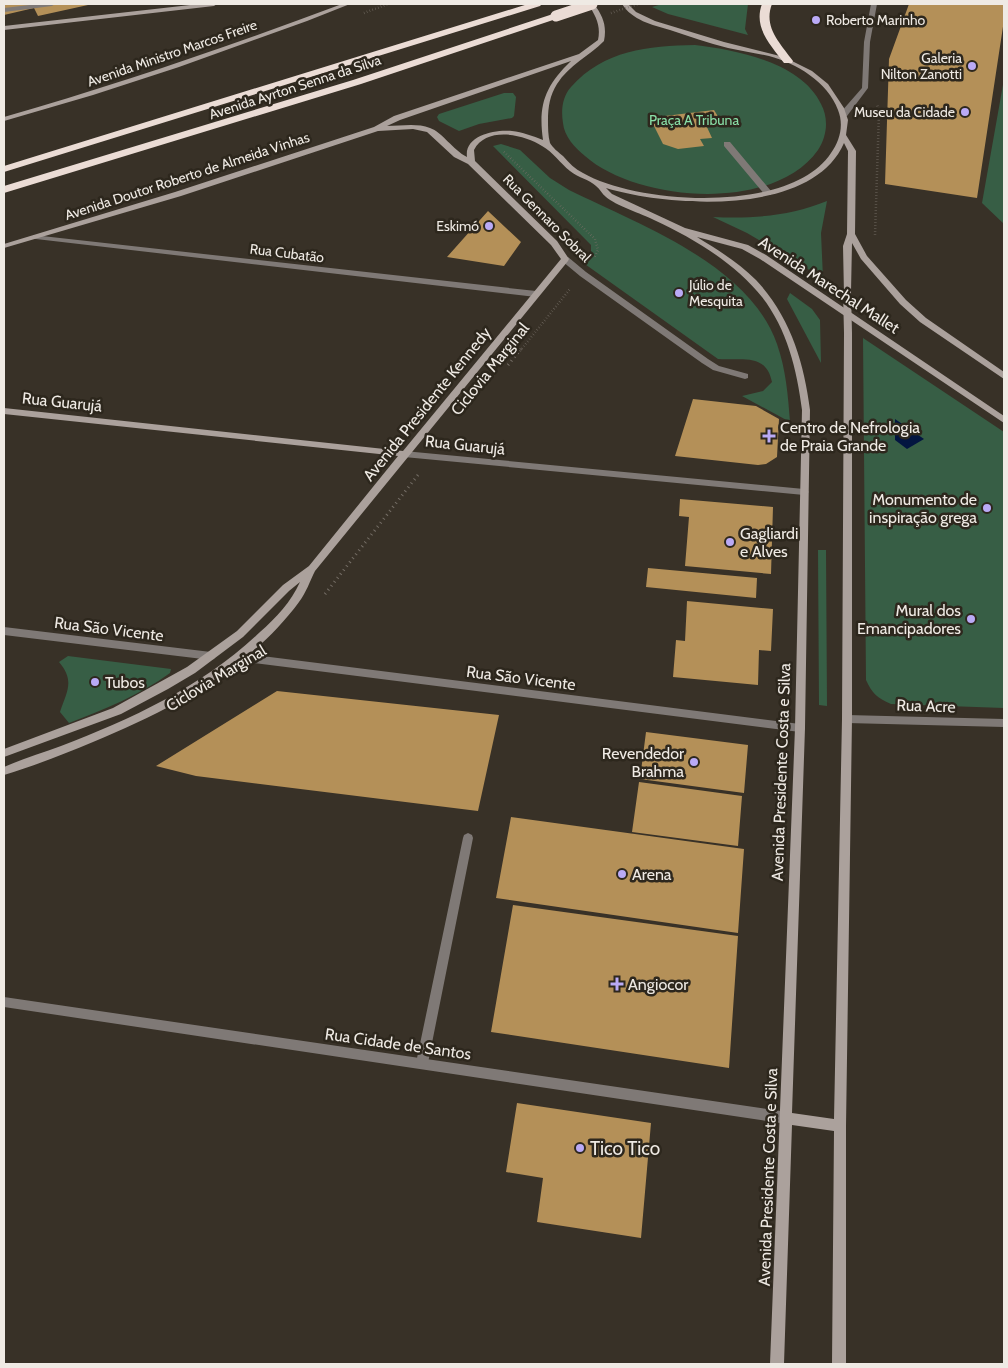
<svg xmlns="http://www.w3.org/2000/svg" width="1008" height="1368" font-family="Cabin,sans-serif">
	<rect width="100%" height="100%" fill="#383127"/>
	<!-- green -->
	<path fill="#375e45" d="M662 4H748L745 29 748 35 668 14 652 7Z
		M695 45C736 50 801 62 821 104 829 119 827 136 818 150 774 213 637 202 585 156 575 148 564 136 563 123 561 111 562 97 571 87 604 50 648 46 695 45Z
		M1004 79V224L982 203Z
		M504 93H513L516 97 514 116 512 118 479 124 459 131 439 121 437 117 439 114Z
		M501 144 520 150 550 178 569 190C638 224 749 264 777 344 786 370 788 395 790 422L742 396 763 391 772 382C766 352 741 361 718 359L582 262 591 254V245L493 146Z
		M827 201 821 233 823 278 747 233 713 217C753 219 790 216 827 201Z
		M790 293 812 309 820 320 821 363 787 299Z
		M863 338 1004 432V708L891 704C877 698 872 693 866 680Z
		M818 550H826L827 706 819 705Z
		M68 656 171 669 170 673C140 695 103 710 69 723L60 712C67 691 75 681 59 662Z"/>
	<!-- water -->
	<path fill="#031540" d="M895 419 924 439 907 449 895 440Z"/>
	<!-- building -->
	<path fill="#b49058" d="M4 4H88V5L38 16 34 8 4 15Z
		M909 4H1004V20L977 198 885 184 889 59Z
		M714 110 722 123 706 125 712 138 700 139 704 146 678 149 663 144 653 124 657 117Z
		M488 211 521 242 504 266 447 257Z
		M693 399 756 406 779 419 777 457 766 464 758 465 675 456Z
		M680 499 773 507 771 574 685 566 689 517 679 516Z
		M648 568 757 578 756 598 646 587Z
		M687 601 773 609 771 651 759 650 758 685 673 677 676 640 685 641Z
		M277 691 499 715 478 811 196 776 156 766Z
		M646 732 748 745 744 793 640 779Z
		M639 782 742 796 738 846 632 832Z
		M511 817 744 849 738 933 496 898Z
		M513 905 738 936 729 1068 491 1032Z
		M517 1103 651 1123 641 1238 537 1222 543 1178 506 1172Z"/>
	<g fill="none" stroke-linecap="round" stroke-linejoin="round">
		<!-- path-far1 -->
		<path stroke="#756e66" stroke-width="2.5" stroke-dasharray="0.5 2.5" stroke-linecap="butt" d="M364 13 388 4
			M504 152 595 239 598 250 594 258
			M875 235 879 113 877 104
			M520 351 570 289"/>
		<!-- path -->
		<path stroke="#756e66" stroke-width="3" stroke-dasharray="1 4" stroke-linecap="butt" d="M508 365 521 349
			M325 594 418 475"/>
		<!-- service -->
		<path fill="#7f7976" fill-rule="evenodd" d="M38 4H55L52 6 4 12V8Z
			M724 142H730L771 191V195H765L724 146Z
			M468 833 472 835 473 838 428 1063 426 1067 422 1069 418 1067 416 1063 463 838 464 835Z"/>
		<!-- pedestrian -->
		<path fill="#7f7976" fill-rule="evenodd" d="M871 4H877L870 42 868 88 847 116H841V112L862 88 864 42Z"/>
		<!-- minor -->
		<path fill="#7f7976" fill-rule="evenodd" d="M33 235 536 291 540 294 536 297 36 239H33Z
			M562 257H568L586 272 708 359 719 366 748 374V378L745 379 713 370 702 363 580 276 562 261Z
			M4 627 211 652 214 653 216 656 214 659 211 660 4 635Z
			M239 653 800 724 804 725 805 728 804 731 800 732 239 661 236 660 234 657 236 654Z
			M847 715 1004 719V727L847 723 843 722 842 719 843 716Z
			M4 997 787 1112 791 1114 793 1118 791 1122 787 1124 4 1007Z"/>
		<!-- tertiary -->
		<path fill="#7f7976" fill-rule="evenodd" d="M404 451 804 489 809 492 804 495 404 457 400 454Z"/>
		<!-- secondary -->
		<path fill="#aba19c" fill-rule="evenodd" d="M199 4H217L214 6 4 30V26Z
			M342 4H350L307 21 179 67 93 95 4 121V117C118 84 230 46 342 4Z
			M588 4H594C603 16 607 26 604 41 589 56 569 65 557 84 550 95 548 107 548 120 548 127 548 136 550 143 552 147 559 153 563 156 569 163 575 169 583 173 639 205 791 214 831 153 840 140 844 125 838 110 828 82 796 63 769 56 755 53 741 51 728 48 708 43 689 36 670 30 652 25 632 20 622 4H628L636 12 655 21 724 42 784 57 812 71 828 84 844 108 848 120 846 135 856 151 855 234 867 256 906 300 926 318 1004 372V379L920 322 900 304 861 259 852 243 851 292 850 294H844L843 246 847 234 848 151 844 143C812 217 669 207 606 188L612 194 685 228 748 245 766 255 1004 416V423L760 259 742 249 697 237C718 250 739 263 756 280 790 316 804 362 810 410L805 728 792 1113 834 1119 842 719 844 333 848 330 852 333V719L846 1126V1364H832L834 1131 792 1125 784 1364H770L795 728 802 410C797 370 787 329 762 297 735 263 693 238 654 220 642 214 615 205 606 197 602 194 600 189 596 186 589 179 578 178 570 171 560 163 553 152 542 146 524 134 486 126 474 150L475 161 557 241 569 259 568 261 315 571C310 581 306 593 299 602 249 670 170 710 93 742 64 754 34 766 4 775V767C22 759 42 753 61 746 132 719 205 685 260 632 276 618 291 602 300 582L289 591 243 637 195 673 168 689 121 714 4 757V749L113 708 187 667 237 631 283 585 309 566 398 456 4 414V408L403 451 561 259 551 245 468 164 454 157 427 132 413 129 378 131 181 196 4 248V244L175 192 374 127 394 116 579 54 598 40C601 26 596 16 588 4ZM571 61C545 86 538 105 543 140 533 136 522 132 512 131 496 129 464 135 467 157 453 150 442 132 430 128 417 123 401 126 387 126L400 120Z"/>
		<!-- motorway -->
		<path fill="#ebdcd5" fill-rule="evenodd" d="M528 4H542L540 6 4 172V166Z
			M762 4H772C763 27 780 43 793 61L792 63H784C771 45 753 28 762 4Z
			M556 13 561 16 559 18 361 84 4 193V186L353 80Z"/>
		<!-- path-bridge -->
		<path stroke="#756e66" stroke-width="2.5" stroke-dasharray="0.5 2.5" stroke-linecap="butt" d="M611 13 638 4"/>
		<!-- secondary-bridge -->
		<path stroke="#aba19c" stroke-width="8" d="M847 292 848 333"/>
		<!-- motorway-bridge -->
		<path stroke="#ebdcd5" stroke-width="11" d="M556 16 592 4"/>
	</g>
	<!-- markers -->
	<g fill="#baaaf6" stroke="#2d271d" stroke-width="2">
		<circle cx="816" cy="20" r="5"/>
		<circle cx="972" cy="66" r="5"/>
		<circle cx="965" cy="112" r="5"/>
		<circle cx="489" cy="226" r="5"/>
		<circle cx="679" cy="293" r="5"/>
		<path d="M766.5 428.5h5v5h5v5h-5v5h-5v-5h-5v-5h5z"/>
		<circle cx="987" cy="508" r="5"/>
		<circle cx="730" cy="542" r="5"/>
		<circle cx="971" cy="619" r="5"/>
		<circle cx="95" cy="682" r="5"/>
		<circle cx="694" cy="762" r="5"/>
		<circle cx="622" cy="874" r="5"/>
		<path d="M614.5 976.5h5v5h5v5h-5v5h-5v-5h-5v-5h5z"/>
		<circle cx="580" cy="1148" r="5"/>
	</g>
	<g text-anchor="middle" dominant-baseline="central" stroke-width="5" stroke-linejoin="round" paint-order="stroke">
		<!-- far-poi labels -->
		<g font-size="14" fill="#efeae4" stroke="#2d271d" text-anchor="end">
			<text x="826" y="20" text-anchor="start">Roberto Marinho</text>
			<text x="962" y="58">Galeria<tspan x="962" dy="16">Nilton Zanotti</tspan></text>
			<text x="955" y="112">Museu da Cidade</text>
			<text x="479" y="226">Eskimó</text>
			<text x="689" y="285" text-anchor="start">Júlio de<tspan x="689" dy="16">Mesquita</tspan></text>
		</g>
		<!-- far-street labels -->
		<g font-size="14" fill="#efeae4" stroke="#2d271d">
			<text transform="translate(172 53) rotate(-19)">Avenida Ministro Marcos Freire</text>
			<text transform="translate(295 87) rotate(-18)">Avenida Ayrton Senna da Silva</text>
			<text transform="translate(187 176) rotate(-18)">Avenida Doutor Roberto de Almeida Vinhas</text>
			<text transform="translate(547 218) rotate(45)">Rua Gennaro Sobral</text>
			<text transform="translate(287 253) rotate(7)">Rua Cubatão</text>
		</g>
		<!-- far-park labels -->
		<g font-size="14" fill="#89dfa7" stroke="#2d271d">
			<text x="694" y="120">Praça A Tribuna</text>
		</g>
		<!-- street labels -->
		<g font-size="16" fill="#efeae4" stroke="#2d271d">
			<text transform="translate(829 285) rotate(33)">Avenida Marechal Mallet</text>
			<text transform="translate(490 369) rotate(-51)">Ciclovia Marginal</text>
			<text transform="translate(62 402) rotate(6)">Rua Guarujá</text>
			<text transform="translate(427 404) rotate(-51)">Avenida Presidente Kennedy</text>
			<text transform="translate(465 445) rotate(6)">Rua Guarujá</text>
			<text transform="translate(109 629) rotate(7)">Rua São Vicente</text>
			<text transform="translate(216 678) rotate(-31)">Ciclovia Marginal</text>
			<text transform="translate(521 678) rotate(7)">Rua São Vicente</text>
			<text transform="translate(926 706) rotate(2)">Rua Acre</text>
			<text transform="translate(781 772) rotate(-88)">Avenida Presidente Costa e Silva</text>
			<text transform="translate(398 1044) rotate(8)">Rua Cidade de Santos</text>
			<text transform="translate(768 1177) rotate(-88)">Avenida Presidente Costa e Silva</text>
		</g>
		<!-- poi labels -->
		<g font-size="16" fill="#efeae4" stroke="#2d271d" text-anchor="start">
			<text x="780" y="427">Centro de Nefrologia<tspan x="780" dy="18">de Praia Grande</tspan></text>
			<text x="977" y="499" text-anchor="end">Monumento de<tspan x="977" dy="18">inspiração grega</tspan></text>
			<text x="740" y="533">Gagliardi<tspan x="740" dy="18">e Alves</tspan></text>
			<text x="961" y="610" text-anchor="end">Mural dos<tspan x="961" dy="18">Emancipadores</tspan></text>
			<text x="105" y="682">Tubos</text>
			<text x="684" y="753" text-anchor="end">Revendedor<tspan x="684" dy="18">Brahma</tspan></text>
			<text x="632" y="874">Arena</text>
			<text x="628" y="984">Angiocor</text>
		</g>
		<!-- near-poi labels -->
		<g font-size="19" fill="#efeae4" stroke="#2d271d" text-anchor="start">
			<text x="590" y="1148">Tico Tico</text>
		</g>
	</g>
	<!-- border -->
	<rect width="1008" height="1368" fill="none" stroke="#efeae4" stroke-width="10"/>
</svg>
